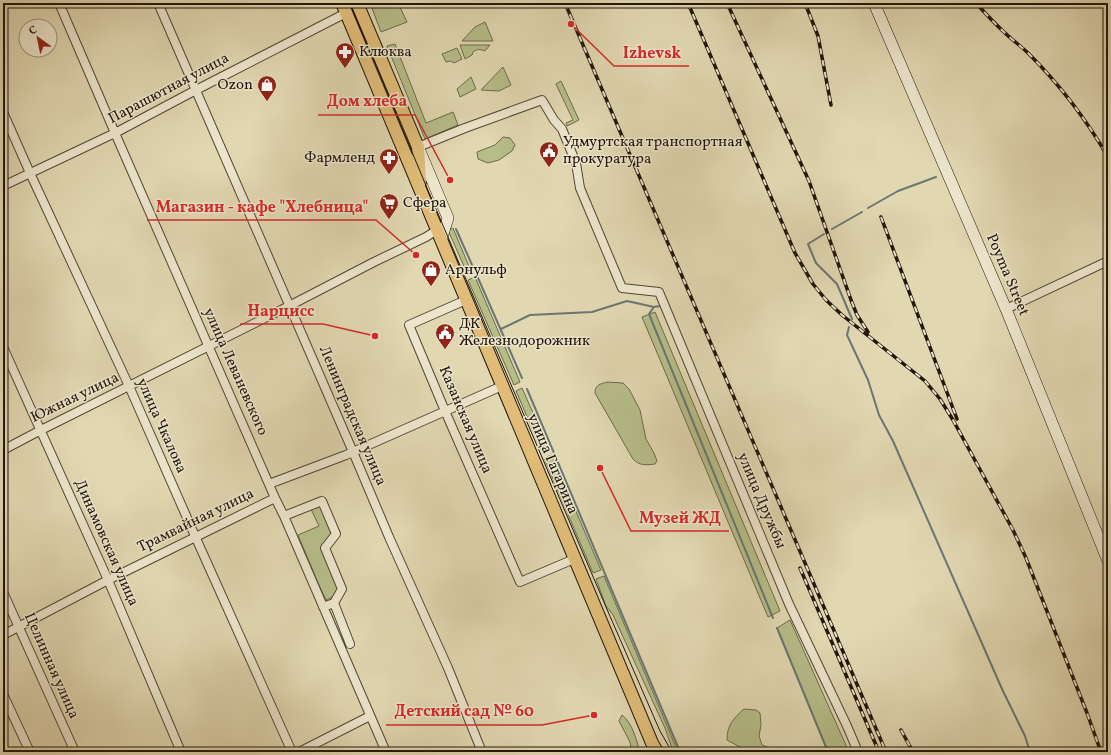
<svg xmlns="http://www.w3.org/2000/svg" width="1111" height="755" font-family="Vollkorn,serif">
	<rect width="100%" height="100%" fill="#e1d7b1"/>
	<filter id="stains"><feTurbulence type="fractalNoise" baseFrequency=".005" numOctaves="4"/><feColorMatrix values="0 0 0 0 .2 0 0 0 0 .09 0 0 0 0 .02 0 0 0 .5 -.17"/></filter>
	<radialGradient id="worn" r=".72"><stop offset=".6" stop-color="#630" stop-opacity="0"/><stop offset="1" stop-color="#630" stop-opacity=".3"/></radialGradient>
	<!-- green -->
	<path fill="#b6bd89" stroke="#6b6a4a" d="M370 3H398L407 22 381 32Z
		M485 22 493 41H462L475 27Z
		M395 44 426 123 453 112 458 125 425 139 387 46Z
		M460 45H490L485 51C480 49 477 49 473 52L472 55 465 59Z
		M457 48 462 59 454 63 451 61 446 62 442 54Z
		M503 67 511 85 499 91 481 90Z
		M471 77 476 89 460 97 457 89Z
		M561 81 579 120 567 126 566 123 573 120 556 84Z
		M503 137 510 138 515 145 512 151 499 160 488 163 478 159 477 152 495 145Z
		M453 228 471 271 467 273 448 230Z
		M475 277 520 382 514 385 468 280Z
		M655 312 780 611 768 617 642 317Z
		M607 382 623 383 629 389 640 410 646 439 654 453 657 461 655 464C647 465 639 466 633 459L595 393C595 385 600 384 607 382Z
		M522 388 550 451 543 454 516 391Z
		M552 455 601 570 593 573 544 458Z
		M320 504 333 535 323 554 340 589 334 596 326 600 318 583 298 535 319 526 310 507Z
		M604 576 678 752 672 748 665 728 613 615 606 606 596 579Z
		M790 620 849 752H828L777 628Z
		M744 709 756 710 760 713 761 725 759 736 762 745 780 752H739L740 749V747L727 740C727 725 733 719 744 709Z
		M622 715C633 724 636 739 640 752H632L630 742 619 721Z"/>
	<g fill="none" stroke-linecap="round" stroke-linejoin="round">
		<!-- stream -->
		<path stroke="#6a7673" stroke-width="2" d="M868 208 898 191 936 177
			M456 229 473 267
			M832 229 862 212
			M824 234 808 244 816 263 837 284 852 319
			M478 278 522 378
			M660 306 654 307 649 314 773 618
			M849 327 847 335 868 380 879 415 893 441 1002 689 1025 736 1030 752
			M501 329 530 315 592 312 627 301 654 307
			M527 389 678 747
			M777 628 828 752"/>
		<defs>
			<path id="street" d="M59 3 115 133 275 498 284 516 386 752
				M158 3 353 452 389 537 448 668 482 752
				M3 112 30 173 129 386 195 536 292 752
				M418 147 465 128 542 100 554 120 562 129 576 163 580 188 622 288 659 292 789 604 847 726 858 752
				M3 186 115 133 196 90 346 13
				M466 300 409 325 445 411 520 582 574 559
				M1006 309 1108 261
				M3 347 108 580 181 752
				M3 450 41 430 289 306 374 262 426 237 437 230
				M269 484 346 455 502 386
				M284 516 322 501 336 534 325 548 342 589 334 603 323 607
				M3 592 75 752
				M334 603 350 644
				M3 635 108 580 275 498
				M3 694 30 752
				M299 752 370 716"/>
			<path id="secondary" d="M874 3 1006 309 1108 561
				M419 149 448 218 441 240"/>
			<path id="primary" d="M342 3 652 743 657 752
				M357 3 418 147 420 182"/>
		</defs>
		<!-- street casing -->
		<use href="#street" stroke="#504634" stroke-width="10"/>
		<!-- secondary casing -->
		<use href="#secondary" stroke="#20160b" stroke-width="12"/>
		<!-- primary casing -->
		<use href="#primary" stroke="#20160b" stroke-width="14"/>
		<!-- street -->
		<use href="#street" stroke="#ece5cc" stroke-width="8"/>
		<!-- secondary -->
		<use href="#secondary" stroke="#ece5cc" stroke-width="11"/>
		<!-- primary -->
		<use href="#primary" stroke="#e0bc78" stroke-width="12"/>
		<!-- tram -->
		<path stroke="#20160b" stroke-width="1" d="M350 3 427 188 606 607 660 731 672 752"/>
		<defs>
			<path id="rail" d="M565 3 886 752
				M688 3 795 253 813 284 826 300 842 315 925 381 940 399 953 420 1013 530 1026 558 1087 713 1101 752
				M727 3 809 181 851 300 857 315 868 332
				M805 3 818 36 831 105
				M976 3C985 13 994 23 1004 32 1012 40 1021 46 1029 54 1060 85 1086 119 1108 157
				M881 217 957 419
				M800 568 879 752
				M901 730 913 752"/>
		</defs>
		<!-- rail casing -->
		<use href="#rail" stroke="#20160b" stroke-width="3.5"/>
		<!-- rail -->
		<use href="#rail" stroke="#ece5cc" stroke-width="2" stroke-dasharray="6" stroke-linecap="butt"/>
	</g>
	<!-- icons -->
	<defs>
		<symbol id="pharmacy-pin" viewBox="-11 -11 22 30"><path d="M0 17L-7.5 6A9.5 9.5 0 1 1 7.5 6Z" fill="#8f2418" stroke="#ece5cc"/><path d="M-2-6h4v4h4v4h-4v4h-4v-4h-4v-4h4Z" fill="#fff"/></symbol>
		<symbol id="shop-pin" viewBox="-11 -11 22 30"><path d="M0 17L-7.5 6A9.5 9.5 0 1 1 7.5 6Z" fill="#8f2418" stroke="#ece5cc"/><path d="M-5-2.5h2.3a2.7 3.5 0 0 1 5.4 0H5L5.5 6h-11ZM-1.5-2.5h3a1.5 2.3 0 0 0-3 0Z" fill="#fff"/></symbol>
		<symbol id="civic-pin" viewBox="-11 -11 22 30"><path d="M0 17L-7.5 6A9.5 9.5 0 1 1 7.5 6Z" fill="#8f2418" stroke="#ece5cc"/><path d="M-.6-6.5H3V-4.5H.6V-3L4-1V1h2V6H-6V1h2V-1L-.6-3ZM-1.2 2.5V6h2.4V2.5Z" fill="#fff"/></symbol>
		<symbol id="supermarket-pin" viewBox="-11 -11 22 30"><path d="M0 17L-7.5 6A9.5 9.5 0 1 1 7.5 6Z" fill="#8f2418" stroke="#ece5cc"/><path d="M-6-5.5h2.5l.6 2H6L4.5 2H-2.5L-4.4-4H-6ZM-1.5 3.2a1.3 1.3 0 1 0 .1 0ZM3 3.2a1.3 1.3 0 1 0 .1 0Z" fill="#fff"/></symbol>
	</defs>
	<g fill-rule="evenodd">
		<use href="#pharmacy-pin" x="334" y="41" width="22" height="30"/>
		<use href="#shop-pin" x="256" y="74" width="22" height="30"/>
		<use href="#civic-pin" x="538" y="140" width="22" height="30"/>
		<use href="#pharmacy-pin" x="378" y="147" width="22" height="30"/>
		<use href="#supermarket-pin" x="378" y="192" width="22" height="30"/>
		<use href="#shop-pin" x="420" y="259" width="22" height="30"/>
		<use href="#civic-pin" x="434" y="322" width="22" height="30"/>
	</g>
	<g text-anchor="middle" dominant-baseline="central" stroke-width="3" stroke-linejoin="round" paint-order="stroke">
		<!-- poi labels -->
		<g font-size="15" fill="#20160b" stroke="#ece5cc" text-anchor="start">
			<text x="359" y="52">Клюква</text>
			<text x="253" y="85" text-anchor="end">Ozon</text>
			<text x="563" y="142">Удмуртская транспортная<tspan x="563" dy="17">прокуратура</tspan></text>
			<text x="375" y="158" text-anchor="end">Фармленд</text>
			<text x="403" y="203">Сфера</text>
			<text x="445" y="270">Арнульф</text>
			<text x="459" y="324">ДК<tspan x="459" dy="17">Железнодорожник</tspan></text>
		</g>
		<!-- street labels -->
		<g font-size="15" fill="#20160b" stroke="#ece5cc">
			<text transform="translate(169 89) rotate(-28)">Парашютная улица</text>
			<text transform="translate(1007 275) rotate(67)">Poyma Street</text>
			<text transform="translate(235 372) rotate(66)">улица Леваневского</text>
			<text transform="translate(75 398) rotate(-26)">Южная улица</text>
			<text transform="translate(352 416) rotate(67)">Ленинградская улица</text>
			<text transform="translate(465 420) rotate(67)">Казанская улица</text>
			<text transform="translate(161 426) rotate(66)">улица Чкалова</text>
			<text transform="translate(552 464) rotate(67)">улица Гагарина</text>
			<text transform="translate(761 501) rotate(67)">улица Дружбы</text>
			<text transform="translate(196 521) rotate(-26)">Трамвайная улица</text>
			<text transform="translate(106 543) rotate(66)">Динамовская улица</text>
			<text transform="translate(51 666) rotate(66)">Целинная улица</text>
		</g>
	</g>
	<!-- callouts -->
	<path fill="none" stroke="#d62828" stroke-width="1.5" d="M571 24L614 66H689M450 180L415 115H318M416 255L376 220H147M375 336L323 324H240M600 468L631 531H729M594 715L542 725H386"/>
	<g fill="#d62828" stroke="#ece5cc" stroke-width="1.5">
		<circle cx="571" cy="24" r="4"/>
		<circle cx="450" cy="180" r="4"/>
		<circle cx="416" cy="255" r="4"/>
		<circle cx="375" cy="336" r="4"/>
		<circle cx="600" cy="468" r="4"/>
		<circle cx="594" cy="715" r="4"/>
	</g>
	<g font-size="16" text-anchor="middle" font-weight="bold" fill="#d62828" stroke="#ece5cc" stroke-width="3" stroke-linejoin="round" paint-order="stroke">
		<text x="652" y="58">Izhevsk</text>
		<text x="367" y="106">Дом хлеба</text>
		<text x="262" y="212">Магазин - кафе "Хлебница"</text>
		<text x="281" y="316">Нарцисс</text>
		<text x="680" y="523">Музей ЖД</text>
		<text x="464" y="716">Детский сад № 60</text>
	</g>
	<!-- margin -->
	<rect width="1111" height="755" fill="none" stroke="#e1d7b1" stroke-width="16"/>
	<rect x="4" y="4" width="1103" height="747" fill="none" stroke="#20160b" stroke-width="2"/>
	<rect x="8" y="8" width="1095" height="739" fill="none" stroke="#20160b"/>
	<!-- north arrow -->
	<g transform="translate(38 38) rotate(327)"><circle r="19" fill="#ece5cc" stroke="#9a927f"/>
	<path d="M0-3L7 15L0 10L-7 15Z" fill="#8f2418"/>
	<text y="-6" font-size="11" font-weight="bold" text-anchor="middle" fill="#20160b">С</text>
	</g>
	<rect width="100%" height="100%" filter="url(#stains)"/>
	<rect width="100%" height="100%" fill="url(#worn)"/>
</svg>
